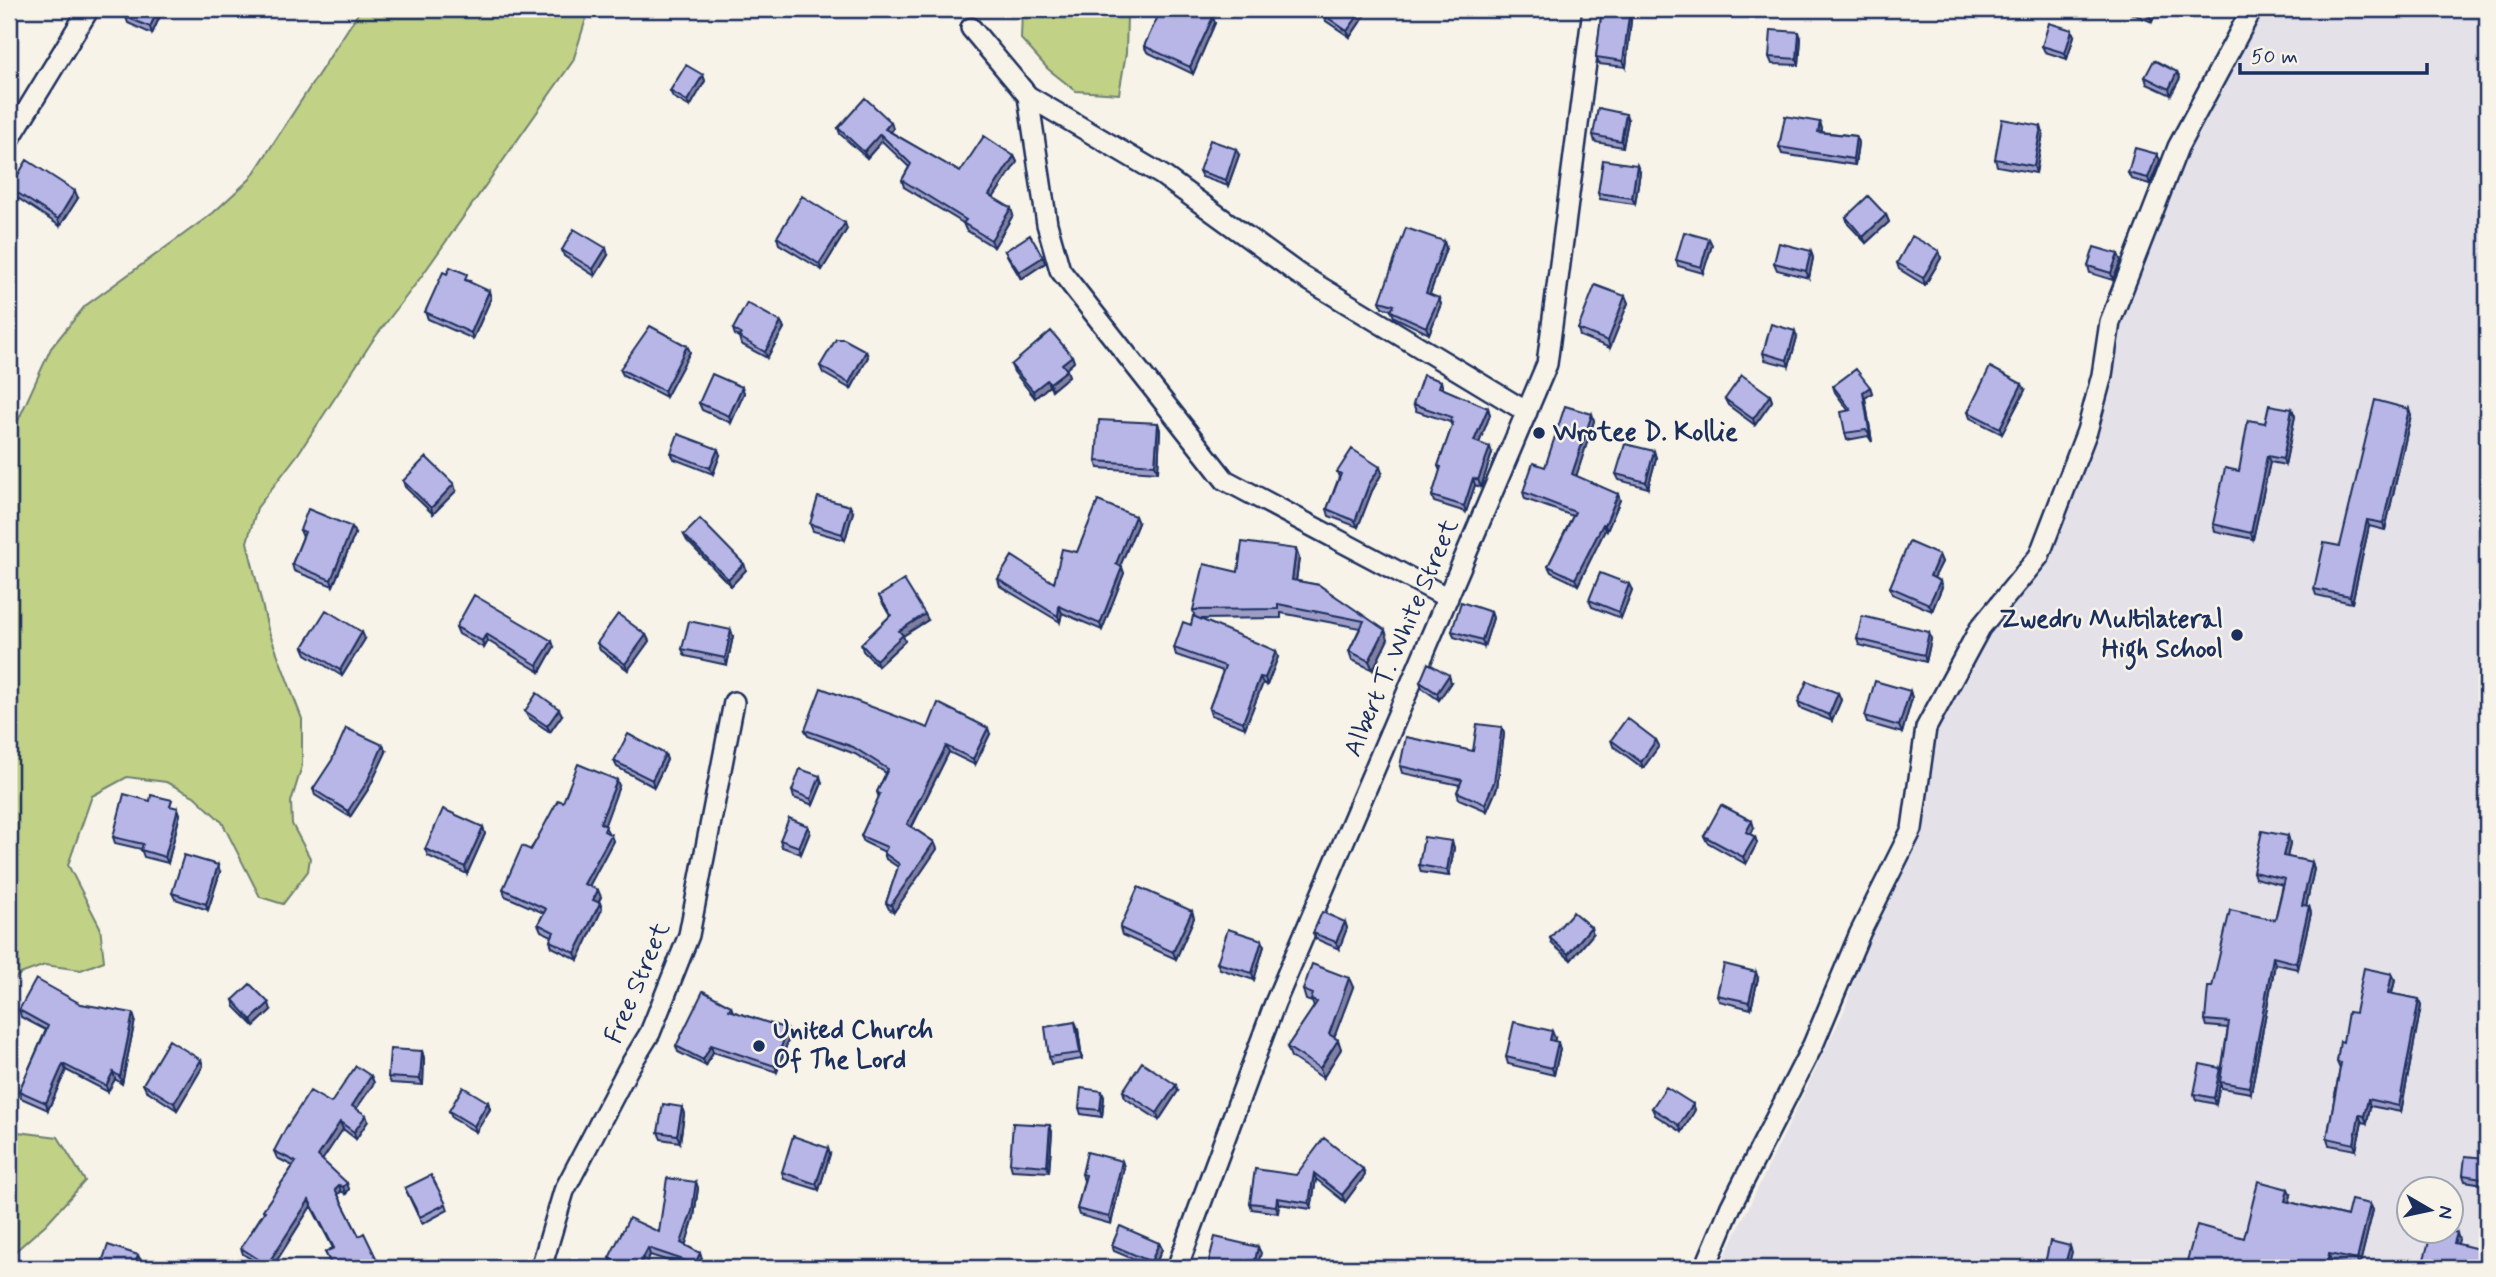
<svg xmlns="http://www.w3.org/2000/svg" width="2496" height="1277" font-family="Mynerve,sans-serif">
	<rect width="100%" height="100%" fill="#f7f3e8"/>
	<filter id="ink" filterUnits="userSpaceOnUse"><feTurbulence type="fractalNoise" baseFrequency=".0143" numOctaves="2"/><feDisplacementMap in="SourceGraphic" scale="14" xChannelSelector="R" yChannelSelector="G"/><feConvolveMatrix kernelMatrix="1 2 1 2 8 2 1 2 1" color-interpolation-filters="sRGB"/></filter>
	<g filter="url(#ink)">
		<!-- built -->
		<path fill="#e4e1e8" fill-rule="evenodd" d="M2262 9H2487V1268H1719L1844 1011 1870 931 1921 811 1940 721 1979 648 2068 505 2098 430 2119 323 2126 303 2151 243 2183 157 2205 112ZM2408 1190H2450V1232H2408Z"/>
		<!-- green -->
		<path fill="#c1d186" stroke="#6e8072" stroke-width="2" d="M361 9H589L573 61 421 277 373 340 298 454 257 508 247 542 268 629 302 719V766L291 802 292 824 310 858 308 871 283 904 260 897 222 822 194 796 166 782 127 777 92 796 68 865 100 927 104 961 81 970 45 965 20 974 9 985V469L16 425 51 348 85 306 213 213 250 179Z
			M1022 9H1132L1127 16 1126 53 1119 94 1076 91 1048 69 1021 39Z
			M9 1122 18 1132 58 1137 85 1181 46 1224 9 1257Z"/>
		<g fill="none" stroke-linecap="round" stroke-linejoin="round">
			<defs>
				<path id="street" d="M971 28 1028 96 1162 175 1297 273 1527 412
					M1028 96 1047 224 1060 270 1225 480 1448 598
					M9 140 89 9
					M541 1268 564 1191 628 1069 650 1033 689 935 734 702
					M1177 1268 1275 1003 1547 364 1593 9
					M1705 1268 1731 1206 1813 1045 1860 933 1912 829 1926 728 1980 628 2039 556 2087 431 2102 375 2110 322 2178 147 2252 9"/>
			</defs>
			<!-- street casing -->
			<use href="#street" stroke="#1b2f5e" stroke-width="24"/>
			<!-- street -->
			<use href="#street" stroke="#f7f3e8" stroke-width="19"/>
		</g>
		<!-- wall -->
		<path fill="#9d9dc7" stroke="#1b2f5e" stroke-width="2" d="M163 9 152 34 128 23 126 17Z
			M1369 9 1350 37 1326 21 1324 15Z
			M1602 9H1637V12L1632 11 1626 67 1599 64 1596 57Z
			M2121 9H2157L2152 22Z
			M1170 16 1215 23 1193 74 1147 52 1144 46Z
			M2074 36 2067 59 2045 52 2042 46Z
			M1801 38 1799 65 1772 64 1769 57Z
			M2177 72 2180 78 2171 95 2147 84 2145 77Z
			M703 75 705 81 690 107 673 97 670 91Z
			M1628 120 1623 147 1595 142 1593 135Z
			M1820 122 1822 129 1821 132 1856 136 1858 143 1855 165 1782 154 1779 147Z
			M838 128 893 129 891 132 960 172 1014 156 1017 162 993 198 1013 215 994 247 966 230 963 223 904 187 902 180 909 167 882 141 867 158 840 134Z
			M2043 133 2036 173 1997 166 1995 159Z
			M1239 155 1228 186 1202 177 1199 171Z
			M2160 160 2150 184 2131 179 2128 173Z
			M1640 172 1635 204 1600 199 1598 193Z
			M10 188 78 198 60 226 12 194Z
			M1886 215 1889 222 1866 243 1848 224 1846 217Z
			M847 229 822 270 779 244 777 237Z
			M1709 239 1712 245 1703 273 1678 266 1676 260Z
			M1446 248 1430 294 1441 304 1429 334 1394 317 1391 310 1382 307 1380 301Z
			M562 250 608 255 595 276 564 256Z
			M1005 251 1045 263 1021 279 1008 257Z
			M1811 251 1813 258 1809 278 1777 270 1774 263Z
			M1939 251 1941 258 1925 285 1899 269 1897 263Z
			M2121 261 2113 280 2090 273 2088 266Z
			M447 274 470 281 469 282 491 298 473 339 428 319 425 312Z
			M1625 296 1628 303 1610 348 1580 336 1578 329Z
			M781 322 784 328 767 358 741 344 739 337 735 335 733 329Z
			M1797 337 1789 366 1765 360 1763 353Z
			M687 346 690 352 666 397 623 375 620 369Z
			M866 351 868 357 851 389 823 373 820 366Z
			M1072 356 1074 362 1066 369 1069 376 1052 390 1049 386 1035 398 1014 372 1011 365Z
			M1441 381 1443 389 1488 408 1490 415 1479 443 1492 453 1481 487 1475 485 1466 512 1434 502 1432 496 1440 471 1438 466 1452 426 1450 422 1416 411 1413 404Z
			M1833 386 1870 387 1872 393 1865 398 1872 442 1868 436 1847 440 1845 433 1848 410 1835 392Z
			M742 387 744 393 731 423 702 410 699 403Z
			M2025 390 2002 434 1970 418 1968 412Z
			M1770 395 1772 401 1755 425 1728 405 1725 399Z
			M2292 409 2295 416 2285 465 2270 462 2253 539 2215 531 2213 524 2239 471 2265 423Z
			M2409 409 2411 415 2385 530 2369 526 2352 603 2316 595 2314 589 2340 546Z
			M1592 414 1594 421 1576 476 1620 500 1607 531 1605 530 1578 585 1551 572 1548 566 1573 516 1525 499 1523 492Z
			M1158 423 1160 430 1158 472 1098 468 1096 461Z
			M1654 451 1656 458 1648 488 1619 480 1616 474Z
			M671 453 720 455 713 474 674 459Z
			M1337 472 1382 473 1372 491 1358 527 1329 516 1327 509 1339 477Z
			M403 481 456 491 433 514 405 487Z
			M853 512 845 540 813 531 810 524Z
			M1138 523 1120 566 1124 573 1102 630 1062 613 1060 622 1000 586 998 579 1054 583 1077 552Z
			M300 530 355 534 333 586 294 571 292 564 303 537Z
			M684 535 744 564 746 570 731 586 687 541Z
			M1939 555 1942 562 1934 578 1942 587 1932 611 1892 594 1890 587Z
			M1299 558 1296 581 1319 585 1388 639 1373 670 1352 660 1349 651 1360 628 1281 613V618L1199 619 1278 657 1267 685 1263 683 1245 728 1211 715 1209 709 1223 671 1176 655 1174 648 1195 618 1193 610 1238 572Z
			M1632 590 1621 618 1592 607 1589 600Z
			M879 596 928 620 903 636 905 641 878 666 863 651 861 644 890 616 882 602Z
			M1491 612 1493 618 1484 647 1454 637 1452 631Z
			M456 627 554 647 540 672 488 641 484 648 459 634Z
			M646 635 649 641 628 670 600 650 597 643Z
			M733 636 727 665 685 656 682 649Z
			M365 639 342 676 306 654 303 647Z
			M1857 639H1931L1926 662 1859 645Z
			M1420 682H1451L1439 700 1422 688Z
			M1910 691 1912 698 1902 733 1867 723 1865 716Z
			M1838 693 1841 700 1832 721 1800 708 1798 702Z
			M525 711 562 715 550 732 528 717Z
			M1502 727 1504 734 1497 788 1487 811 1459 799 1457 792 1460 785 1402 773 1400 766 1473 751Z
			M928 728 990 734 975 765 949 752 912 827 934 842 937 849 894 912 889 909 886 903 898 867 886 859 884 853 885 852 864 842 861 836 879 798 877 792 886 773 855 754 808 736 805 730Z
			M1611 740H1656L1659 746 1643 768 1613 746Z
			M386 752 369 788 350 817 315 795 313 789Z
			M665 754 667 760 654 787 617 767 614 761Z
			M822 783 813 805 794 798 792 791Z
			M619 786 604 825 613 841 589 886 601 897 598 902 600 903 602 909 578 960 552 947 550 941 552 936 541 931 538 924 544 913 505 896 503 889 563 802Z
			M174 807 180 814 168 863 144 857 141 849 115 843 113 837Z
			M808 826 810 832 801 854 782 847 780 840Z
			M483 827 485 834 467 874 428 856 425 849Z
			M1754 828 1751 834 1755 837 1757 843 1746 864 1707 842 1704 836Z
			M2288 836 2290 843 2287 857 2312 862 2314 869 2306 906H2309L2311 913 2298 969 2275 964 2251 1093 2222 1088 2220 1083 2216 1104 2196 1100 2194 1094 2221 1072 2228 1028 2207 1026 2205 1020 2212 987 2275 920 2283 885 2255 878 2253 872Z
			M1452 841 1454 848 1449 876 1421 872 1419 865Z
			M220 872 208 910 175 899 172 893Z
			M1192 911 1194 918 1176 959 1122 935 1120 928Z
			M1345 922 1347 928 1339 949 1316 939 1313 933Z
			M1593 934 1571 960 1552 944 1550 938Z
			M1262 940 1264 946 1254 980 1220 969 1217 963Z
			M2392 974 2395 980 2392 994 2419 999 2421 1006 2401 1112 2370 1106 2367 1123 2362 1122 2356 1150 2329 1145 2327 1138 2340 1069 2337 1062 2343 1042 2355 1013Z
			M1758 978 1751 1009 1719 1001 1717 995Z
			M1353 987 1334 1037 1338 1040 1341 1049 1323 1078 1291 1057 1287 1047 1314 1007 1312 1002 1306 1000 1303 990Z
			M233 1000 271 1010 254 1026 235 1007Z
			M81 1004 135 1020 122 1084 115 1079 108 1092 66 1070 48 1110 21 1098 19 1091 46 1030 21 1017 19 1010Z
			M731 1006 733 1012 787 1029 790 1035 777 1072 713 1052 706 1066 678 1052 676 1046Z
			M1075 1022 1078 1029 1082 1059 1051 1064 1049 1057Z
			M1555 1038 1554 1041 1560 1049 1554 1075 1508 1064 1506 1057Z
			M422 1051 424 1058 423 1085 391 1083 388 1077Z
			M201 1060 203 1066 177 1110 146 1090 143 1084Z
			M371 1076 374 1083 356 1109 368 1121 356 1139 343 1129 322 1160 349 1189 346 1194 341 1191 338 1195 359 1236 381 1268H333L325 1252 333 1248 311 1206 272 1268H265L243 1254 241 1248 264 1212 263 1210 293 1166 277 1158 274 1151Z
			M1123 1091H1178L1159 1120 1125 1098Z
			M1104 1097 1102 1117 1081 1114 1079 1108Z
			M488 1102 490 1109 476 1132 452 1118 449 1111Z
			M1693 1104 1695 1110 1682 1132 1655 1115 1652 1108Z
			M682 1107 684 1114 680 1142 661 1139 658 1132Z
			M1052 1132 1049 1172 1012 1170 1010 1163Z
			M830 1154 819 1190 784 1179 782 1172Z
			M2485 1158 2487 1164 2484 1184 2465 1181 2463 1175Z
			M1122 1161 1124 1167 1111 1224 1079 1215 1077 1209 1084 1181 1082 1174Z
			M1363 1169 1365 1175 1345 1202 1316 1179 1311 1209 1279 1204 1278 1213 1252 1209 1250 1203 1296 1175Z
			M696 1182 698 1188 694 1217 685 1245 702 1259 698 1268H691L650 1255 644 1268H619L612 1265 609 1258 659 1232Z
			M405 1188 446 1204 448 1210 422 1224Z
			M2291 1195 2289 1202 2347 1216 2370 1204 2373 1210 2359 1267 2331 1261 2244 1238Z
			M1159 1243 1162 1249 1154 1268 1114 1251 1112 1245Z"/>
		<!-- shaded-wall -->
		<path fill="#807fa2" stroke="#1b2f5e" stroke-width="2" d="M158 9H163L152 34 150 27Z
			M1363 9H1369L1350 37 1347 31Z
			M1630 9H1632V11L1626 67 1623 61Z
			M2151 9H2157L2152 22 2149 14Z
			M1213 17 1215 23 1193 74 1190 67Z
			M2072 30 2074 36 2067 59 2065 53Z
			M1799 32 1801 38 1799 65 1797 59Z
			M2177 72 2180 78 2171 95 2169 89Z
			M703 75 705 81 690 107 687 101Z
			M1626 114 1628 120 1623 147 1621 141Z
			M891 122 893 129 888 135 885 129Z
			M1820 122 1822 129 1820 138 1818 132Z
			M2041 126 2043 133 2036 173 2034 166Z
			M880 134 882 141 867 158 864 152Z
			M1856 136 1858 143 1855 165 1853 159Z
			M1236 149 1239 155 1228 186 1226 180Z
			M2157 154 2160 160 2150 184 2148 178Z
			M1014 156 1017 162 991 201 989 195Z
			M1637 165 1640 172 1635 204 1632 198Z
			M75 191 78 198 60 226 58 219Z
			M1011 208 1013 215 994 247 991 240Z
			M1886 215 1889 222 1866 243 1863 237Z
			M845 223 847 229 822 270 819 264Z
			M1709 239 1712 245 1703 273 1701 267Z
			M1444 241 1446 248 1428 299 1426 293Z
			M606 248 608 255 595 276 593 269Z
			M1811 251 1813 258 1809 278 1806 271Z
			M1939 251 1941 258 1925 285 1923 278Z
			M2118 254 2121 261 2113 280 2111 273Z
			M1043 257 1045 263 1021 279 1019 272Z
			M489 291 491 298 473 339 471 333Z
			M1625 296 1628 303 1610 348 1608 341Z
			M1439 298 1441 304 1429 334 1426 327Z
			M781 322 784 328 767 358 765 352Z
			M1795 331 1797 337 1789 366 1787 360Z
			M687 346 690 352 666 397 664 391Z
			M866 351 868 357 851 389 849 383Z
			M1072 356 1074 362 1064 371 1062 364Z
			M1067 370 1069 376 1052 390 1050 383Z
			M1047 380 1049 386 1035 398 1033 391Z
			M2022 384 2025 390 2002 434 2000 428Z
			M742 387 744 393 731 423 729 416Z
			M1870 387 1872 393 1865 398 1872 442 1870 436 1863 392Z
			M1770 395 1772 401 1755 425 1753 419Z
			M1488 408 1490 415 1477 448 1474 441Z
			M2292 409 2295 416 2285 465 2283 459Z
			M2409 409 2411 415 2385 530 2383 523Z
			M1592 414 1594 421 1575 480 1572 474Z
			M1158 423 1160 430 1158 472 1155 465Z
			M1490 447 1492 453 1481 487 1478 480Z
			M718 449 720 455 713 474 710 468Z
			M1654 451 1656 458 1648 488 1646 482Z
			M2267 456 2270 462 2253 539 2251 533Z
			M1380 467 1382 473 1372 491 1358 527 1355 521 1369 484Z
			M1473 478 1475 485 1466 512 1464 506Z
			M454 484 456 491 433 514 431 508Z
			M1618 494 1620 500 1607 531 1605 525Z
			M850 506 853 512 845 540 842 534Z
			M1135 516 1138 523 1118 571 1116 564Z
			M2367 520 2369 526 2352 603 2350 596Z
			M1603 524 1605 530 1578 585 1575 579Z
			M352 527 355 534 333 586 331 580Z
			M1296 549 1299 558 1295 589 1292 580Z
			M1939 555 1942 562 1932 582 1930 576Z
			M744 564 746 570 731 586 728 579Z
			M1122 567 1124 573 1102 630 1100 624Z
			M1940 581 1942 587 1932 611 1929 604Z
			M1629 584 1632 590 1621 618 1619 612Z
			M1059 606 1062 613 1060 622 1058 616Z
			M1491 612 1493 618 1484 647 1482 640Z
			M925 614 928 620 903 636 905 641 878 666 876 660 899 631Z
			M731 630 733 636 727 665 725 658Z
			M1385 630 1388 639 1373 670 1369 661Z
			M362 632 365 639 342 676 340 670Z
			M1929 632 1931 639 1926 662 1924 655Z
			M486 634 488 641 484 648 482 641Z
			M646 635 649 641 628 670 625 664Z
			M552 641 554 647 540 672 537 665Z
			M1276 651 1278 657 1267 685 1265 678Z
			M1449 675 1451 682 1439 700 1437 693Z
			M1260 677 1263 683 1245 728 1243 722Z
			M1910 691 1912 698 1902 733 1899 726Z
			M1838 693 1841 700 1832 721 1829 715Z
			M559 709 562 715 550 732 547 726Z
			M1502 727 1504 734 1497 788 1487 811 1485 804Z
			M988 728 990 734 975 765 973 759Z
			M1656 740 1659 746 1643 768 1641 762Z
			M383 745 386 752 369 788 350 817 348 811Z
			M946 746 949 752 910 830 907 824Z
			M665 754 667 760 654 787 652 780Z
			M820 776 822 783 813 805 811 799Z
			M617 780 619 786 603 830 600 823Z
			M178 808 180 814 168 863 165 857Z
			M1752 821 1754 828 1749 838 1746 832Z
			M808 826 810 832 801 854 799 847Z
			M483 827 485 834 467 874 465 867Z
			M611 835 613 841 587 890 584 884Z
			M2288 836 2290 843 2286 863 2283 856Z
			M1755 837 1757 843 1746 864 1743 857Z
			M1452 841 1454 848 1449 876 1447 870Z
			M934 842 937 849 894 912 891 905Z
			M2312 862 2314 869 2305 911 2302 905Z
			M218 865 220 872 208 910 206 904Z
			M598 890 601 897 596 907 593 900Z
			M600 903 602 909 578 960 575 953Z
			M2309 906 2311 913 2298 969 2296 963Z
			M1192 911 1194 918 1176 959 1173 952Z
			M1345 922 1347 928 1339 949 1336 942Z
			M1591 927 1593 934 1571 960 1568 954Z
			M1262 940 1264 946 1254 980 1252 973Z
			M2273 957 2275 964 2251 1093 2249 1087Z
			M1756 972 1758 978 1751 1009 1749 1002Z
			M2392 974 2395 980 2390 1000 2388 993Z
			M1349 978 1353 987 1332 1043 1329 1034Z
			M2419 999 2421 1006 2401 1112 2399 1106Z
			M269 1003 271 1010 254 1026 251 1020Z
			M133 1013 135 1020 122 1084 120 1077Z
			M1075 1022 1078 1029 1082 1059 1080 1053Z
			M787 1029 790 1035 777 1072 775 1066Z
			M1552 1031 1555 1038 1553 1047 1550 1040Z
			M1338 1040 1341 1049 1323 1078 1320 1068Z
			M1558 1042 1560 1049 1554 1075 1552 1068Z
			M711 1045 713 1052 706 1066 703 1060Z
			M422 1051 424 1058 423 1085 420 1079Z
			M201 1060 203 1066 177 1110 174 1103Z
			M63 1064 66 1070 48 1110 46 1103Z
			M2220 1068 2222 1074 2216 1104 2214 1098Z
			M113 1072 115 1079 108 1092 106 1086Z
			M371 1076 374 1083 354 1112 352 1106Z
			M1176 1085 1178 1091 1159 1120 1157 1113Z
			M1102 1091 1104 1097 1102 1117 1100 1110Z
			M2368 1099 2370 1106 2367 1123 2364 1116Z
			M488 1102 490 1109 476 1132 474 1126Z
			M1693 1104 1695 1110 1682 1132 1679 1125Z
			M682 1107 684 1114 680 1142 677 1135Z
			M366 1115 368 1121 356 1139 354 1132Z
			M2359 1115 2362 1122 2356 1150 2354 1144Z
			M340 1122 343 1129 321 1162 318 1156Z
			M1050 1125 1052 1132 1049 1172 1047 1166Z
			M828 1148 830 1154 819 1190 816 1184Z
			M2485 1158 2487 1164 2484 1184 2482 1178Z
			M1122 1161 1124 1167 1111 1224 1109 1217Z
			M1363 1169 1365 1175 1345 1202 1342 1195Z
			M1314 1173 1316 1179 1311 1209 1309 1203Z
			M696 1182 698 1188 694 1217 684 1250 681 1243Z
			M347 1183 349 1189 346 1194 343 1187Z
			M339 1185 341 1191 337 1196 335 1189Z
			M2288 1189 2291 1195 2288 1207 2285 1201Z
			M1277 1198 1279 1204 1278 1213 1276 1206Z
			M309 1200 311 1206 272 1268H268L267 1265Z
			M2370 1204 2373 1210 2359 1267 2357 1260Z
			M2457 1233 2459 1240 2456 1249 2454 1243Z
			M1159 1243 1162 1249 1154 1268 1151 1262Z
			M2070 1246 2072 1252 2068 1268H2064Z
			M1258 1247 1261 1253 1257 1268 1254 1265Z
			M648 1248 650 1255 644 1268H638Z
			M700 1253 702 1259 698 1268H697L695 1264Z
			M2329 1254 2331 1261 2329 1268H2326Z
			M138 1255 141 1261 138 1268H134Z"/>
		<!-- building -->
		<path fill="#b7b6e7" stroke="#1b2f5e" stroke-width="2" d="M129 9H158L150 27 126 17Z
			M1173 9H1205L1213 17 1190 67 1144 46 1160 12 1170 16Z
			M1328 9H1363L1347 31 1324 15Z
			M1602 9H1630L1623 61 1596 57Z
			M2137 9H2151L2149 14Z
			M2049 23 2072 30 2065 53 2042 46Z
			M1771 30 1799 32 1797 59 1769 57Z
			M2154 60 2177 72 2169 89 2145 77Z
			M686 65 703 75 687 101 670 91Z
			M865 98 891 122 885 129 960 172 984 136 1014 156 989 195 1011 208 991 240 963 223 966 220 902 180 911 164 880 134 864 152 838 128Z
			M1598 108 1626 114 1621 141 1593 135Z
			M1785 116 1820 122 1818 132 1856 136 1853 159 1779 147Z
			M2002 119 2041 126 2034 166 1995 159Z
			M1210 140 1236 149 1226 180 1199 171Z
			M2135 148 2157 154 2148 178 2128 173Z
			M27 160 75 191 58 219 10 188Z
			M1603 160 1637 165 1632 198 1598 193Z
			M802 196 845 223 819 264 777 237Z
			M1868 196 1886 215 1863 237 1846 217Z
			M1406 228 1444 241 1426 293 1439 298 1426 327 1391 311 1394 305 1380 301Z
			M574 229 606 248 593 269 562 250Z
			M1684 232 1709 239 1701 267 1676 260Z
			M1030 235 1043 257 1019 272 1005 251Z
			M1912 236 1939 251 1923 278 1897 263Z
			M1779 243 1811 251 1806 271 1774 263Z
			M2094 247 2118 254 2111 273 2088 266Z
			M450 267 467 274 465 280 489 291 471 333 425 312 443 272 447 274Z
			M1595 285 1625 296 1608 341 1578 329Z
			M747 303 781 322 765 352 739 337 741 334 733 329Z
			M1771 324 1795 331 1787 360 1763 353Z
			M650 326 687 346 664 391 620 369Z
			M1051 331 1072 356 1062 364 1067 370 1050 383 1047 380 1033 391 1011 365Z
			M836 339H844L866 351 849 383 820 366Z
			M1990 367 2022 384 2000 428 1968 412Z
			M1856 369 1870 387 1863 392 1870 436 1866 430 1845 433 1841 412 1851 410 1833 386Z
			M712 374 742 387 729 416 699 403Z
			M1423 375 1441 381 1439 387 1488 408 1474 441 1490 447 1478 480 1473 478 1464 506 1432 496 1441 467 1438 466 1453 423 1450 422 1452 417 1413 404Z
			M1742 375 1770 395 1753 419 1725 399Z
			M2375 400 2409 409 2383 523 2367 520 2350 596 2314 589 2324 543 2340 546Z
			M2269 405 2292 409 2283 459 2267 456 2251 533 2213 524 2225 468 2239 471 2248 420 2265 423Z
			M1565 406 1592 414 1572 474 1618 494 1605 525 1603 524 1575 579 1548 566 1575 512 1523 492 1533 463 1545 467Z
			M1099 420 1158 423 1155 465 1096 461Z
			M678 434 718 449 710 468 671 453Z
			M1625 444 1654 451 1646 482 1616 474Z
			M1352 449 1380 467 1369 484 1355 521 1327 509 1341 474 1337 472Z
			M426 457 454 484 431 508 403 481Z
			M818 497 850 506 842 534 810 524Z
			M1098 501 1135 516 1116 564 1122 567 1100 624 1059 606 1058 616 998 579 1012 556 1054 583 1062 549 1077 552Z
			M308 509 352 527 331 580 292 564 305 532 300 530Z
			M700 519 744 564 728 579 684 535Z
			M1242 542 1296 549 1292 580 1319 585 1385 630 1369 661 1349 651 1364 621 1278 604V609L1193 610 1204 564 1238 572Z
			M1909 542 1939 555 1930 576 1940 581 1929 604 1890 587Z
			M1600 573 1629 584 1619 612 1589 600Z
			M904 580 925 614 899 631 903 635 876 660 861 644 891 615 879 596Z
			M474 595 552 641 537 665 486 634 482 641 456 627Z
			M1461 602 1491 612 1482 640 1452 631Z
			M326 610 362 632 340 670 303 647Z
			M618 614 646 635 625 664 597 643Z
			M1193 616 1276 651 1265 678 1260 677 1243 722 1209 709 1225 666 1174 648 1183 622 1191 625Z
			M1862 616 1929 632 1924 655 1857 639Z
			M689 621 731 630 725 658 682 649Z
			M1428 663 1449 675 1437 693 1420 682Z
			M1807 681 1838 693 1829 715 1798 702Z
			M1875 681 1910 691 1899 726 1865 716Z
			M821 688 928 728 938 703 988 728 973 759 946 746 907 824 934 842 891 905 886 903 899 864 884 853 887 847 861 836 880 794 877 792 888 769 853 747 805 730Z
			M537 693 559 709 547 726 525 711Z
			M1627 718 1656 740 1641 762 1611 740Z
			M1477 724 1502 727 1494 782 1485 804 1457 792 1462 780 1400 766 1406 737 1473 751Z
			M346 728 383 745 367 782 348 811 313 789 332 760Z
			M628 734 665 754 652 780 614 761Z
			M578 764 617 780 600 823 606 826 604 831 611 835 584 884 598 890 593 900 600 903 575 953 550 941 554 932 538 924 546 909 503 889 522 846 531 850 558 800 563 802Z
			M800 769 820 776 811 799 792 791Z
			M124 794 150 801 151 795 172 800 170 806 178 808 165 857 141 850 143 844 113 837Z
			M1721 805 1752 821 1746 832 1755 837 1743 857 1704 836Z
			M443 809 483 827 465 867 425 849Z
			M789 818 808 826 799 847 780 840Z
			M2262 831 2288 836 2283 856 2312 862 2302 905 2309 906 2296 963 2273 957 2249 1087 2220 1082 2229 1022 2205 1020 2208 987H2212L2230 910 2275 920 2285 879 2253 872Z
			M1424 837 1452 841 1447 870 1419 865Z
			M184 855 218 865 206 904 172 893Z
			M1138 887 1192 911 1173 952 1120 928Z
			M1322 912 1345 922 1336 942 1313 933Z
			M1573 912 1591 927 1568 954 1550 938Z
			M1228 929 1262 940 1252 973 1217 963Z
			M1312 964 1349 978 1329 1034 1338 1040 1320 1068 1287 1047 1317 1002 1311 1000 1313 994 1303 990Z
			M1724 964 1756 972 1749 1002 1717 995Z
			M2364 968 2392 974 2388 993 2419 999 2399 1106 2368 1099 2364 1116 2359 1115 2354 1144 2327 1138 2341 1063 2337 1062 2340 1041 2343 1042 2348 1012 2355 1013Z
			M36 979 81 1004 133 1013 120 1077 113 1072 106 1086 63 1064 46 1103 19 1091 48 1026 19 1010Z
			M250 984 269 1003 251 1020 233 1000Z
			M703 991 731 1006 729 1010 787 1029 775 1066 711 1045 703 1060 676 1046Z
			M1075 1022 1080 1053 1049 1057 1045 1027Z
			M1514 1022 1552 1031 1550 1040 1558 1042 1552 1068 1506 1057Z
			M169 1040 201 1060 174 1103 143 1084Z
			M390 1049 422 1051 420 1079 388 1077Z
			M1142 1062 1176 1085 1157 1113 1123 1091Z
			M2200 1064 2220 1068 2214 1098 2194 1094Z
			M356 1066 371 1076 352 1106 366 1115 354 1132 340 1122 318 1156 347 1183 343 1187 339 1185 335 1189 359 1236 364 1233 381 1268H333L325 1252 334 1248 309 1200 267 1265 241 1248 265 1211 263 1210 296 1162 274 1151 286 1128 310 1091 331 1103Z
			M463 1087 488 1102 474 1126 449 1111Z
			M1666 1087 1693 1104 1679 1125 1652 1108Z
			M1081 1088 1102 1091 1100 1110 1079 1108Z
			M663 1104 682 1107 677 1135 658 1132Z
			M1013 1123 1050 1125 1047 1166 1010 1163Z
			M793 1136 828 1148 816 1184 782 1172Z
			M1324 1138 1363 1169 1342 1195 1314 1173 1309 1203 1277 1198 1276 1206 1250 1203 1255 1169 1296 1175Z
			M1087 1152 1122 1161 1109 1217 1077 1209 1086 1175 1082 1174Z
			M2465 1156 2485 1158 2482 1178 2463 1175Z
			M431 1175 446 1204 420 1217 405 1188Z
			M667 1178 696 1182 692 1211 681 1243 700 1253 695 1264 648 1248 638 1268H629L609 1258 629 1218 659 1232Z
			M2258 1181 2288 1189 2285 1201 2347 1216 2351 1200 2370 1204 2357 1260 2329 1254 2326 1268H2185L2197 1225 2244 1238Z
			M1120 1226 1159 1243 1151 1262 1112 1245Z
			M2432 1231H2451L2457 1233 2454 1243 2487 1251V1268H2428L2422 1266Z
			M1215 1237 1258 1247 1254 1265 1272 1268H1207Z
			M2050 1241 2070 1246 2064 1268H2044Z
			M108 1245 138 1255 134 1268H100Z"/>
	</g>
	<!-- markers -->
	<g fill="#1b2f5e" stroke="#f7f3e8" stroke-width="2.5">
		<circle cx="1539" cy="433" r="7"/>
		<circle cx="2237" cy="635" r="7"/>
		<circle cx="759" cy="1046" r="7"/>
	</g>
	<g text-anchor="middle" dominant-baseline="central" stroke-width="5" stroke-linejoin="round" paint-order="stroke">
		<!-- poi labels -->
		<g font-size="26" font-weight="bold" fill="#1b2f5e" stroke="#f7f3e8" text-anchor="start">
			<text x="1553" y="433">Wrotee D. Kollie</text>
			<text x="2223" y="620" text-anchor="end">Zwedru Multilateral<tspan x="2223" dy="30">High School</tspan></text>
			<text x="773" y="1031">United Church<tspan x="773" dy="30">Of The Lord</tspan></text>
		</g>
		<!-- street labels -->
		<g font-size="26" fill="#1b2f5e" stroke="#f7f3e8">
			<text transform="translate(1402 638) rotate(-67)">Albert T. White Street</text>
			<text transform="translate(638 983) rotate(-67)">Free Street</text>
		</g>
	</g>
	<!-- margin -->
	<rect width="2496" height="1277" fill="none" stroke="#f7f3e8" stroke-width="35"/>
	<rect x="18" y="18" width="2461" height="1242" fill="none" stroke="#1b2f5e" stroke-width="2.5" filter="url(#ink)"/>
	<!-- north arrow -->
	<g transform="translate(2430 1210) rotate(99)"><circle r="33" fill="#f7f3e8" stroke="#9fa5b1" stroke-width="2"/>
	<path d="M0-5L12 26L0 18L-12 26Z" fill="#1b2f5e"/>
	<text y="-10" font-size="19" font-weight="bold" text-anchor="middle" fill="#1b2f5e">N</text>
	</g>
	<!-- scale -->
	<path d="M2240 63v10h187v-10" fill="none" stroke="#1b2f5e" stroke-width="3.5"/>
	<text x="2251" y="63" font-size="21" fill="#1b2f5e" stroke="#f7f3e8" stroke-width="5" paint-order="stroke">50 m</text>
</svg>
